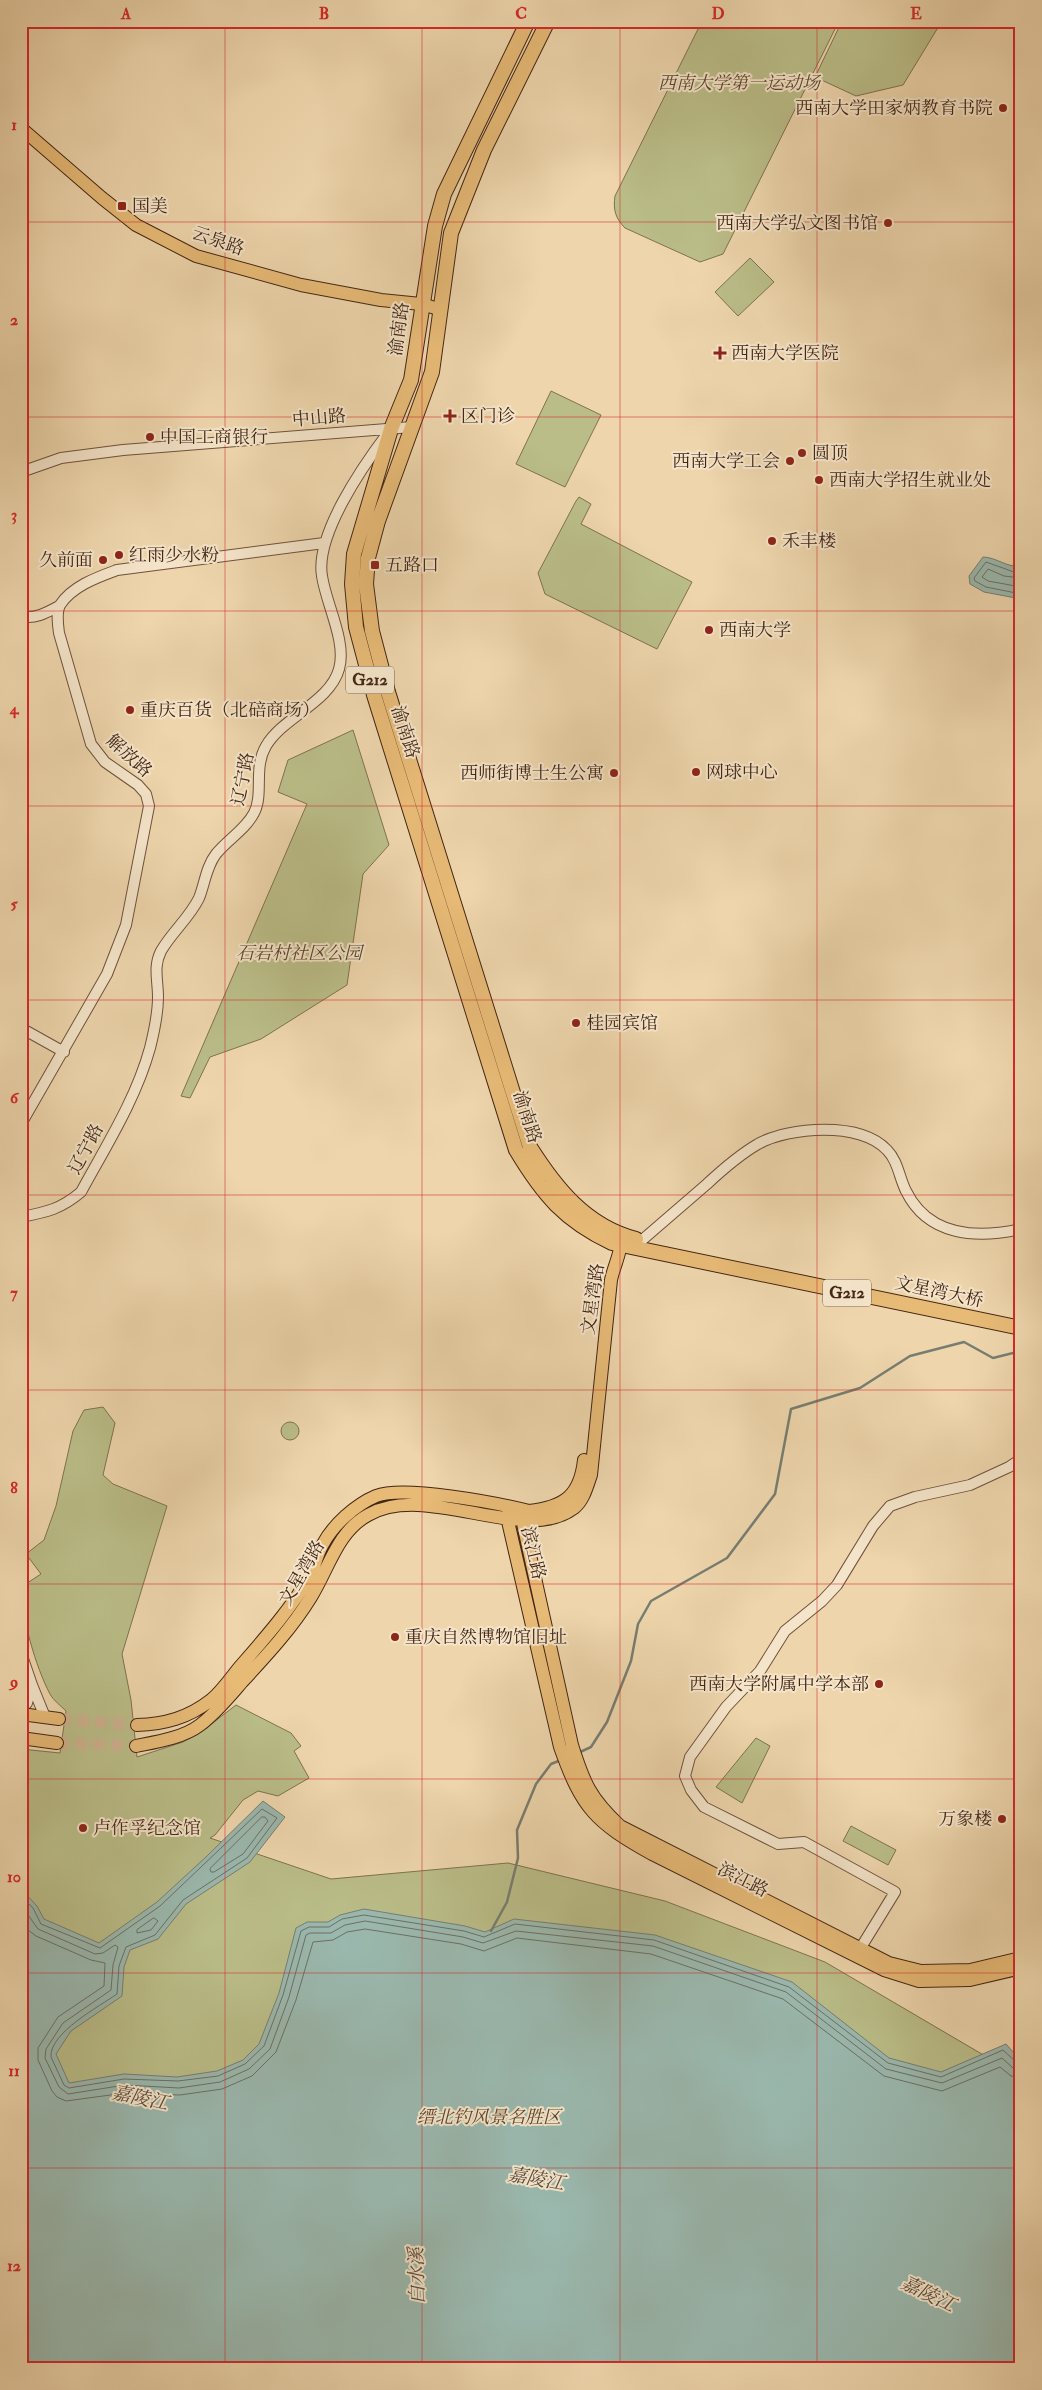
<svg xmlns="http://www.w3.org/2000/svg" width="1042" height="2390" font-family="'IM FELL Double Pica','Noto Serif SC',serif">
	<rect width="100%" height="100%" fill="#eed5ac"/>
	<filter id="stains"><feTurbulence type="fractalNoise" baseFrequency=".004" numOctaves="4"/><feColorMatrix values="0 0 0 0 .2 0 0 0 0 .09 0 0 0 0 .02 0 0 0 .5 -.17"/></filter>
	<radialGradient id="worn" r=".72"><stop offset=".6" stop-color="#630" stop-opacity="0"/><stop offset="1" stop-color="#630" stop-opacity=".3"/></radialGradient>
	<!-- green -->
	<path fill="#babd88" stroke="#7e724f" d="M702 21H839L723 254 700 262 625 228C615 218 613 209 615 196Z
		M842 21H942L903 85 856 96 815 77Z
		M750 258 774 282 738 316 715 292Z
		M551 391 601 415 565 487 516 464Z
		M579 497 591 504 581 524 692 582 657 649 545 594 538 573 576 501Z
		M353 730 389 845 363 874 347 985 261 1039 210 1057 190 1098 181 1096 307 804 278 792 288 760Z
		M103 1407 115 1423 103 1475 113 1484 167 1506 122 1654 131 1700 137 1757 183 1742 201 1732 236 1705 291 1733 301 1746 294 1751 309 1778 278 1796 258 1791 243 1800 215 1835 210 1838 331 1879 508 1863 665 1901 825 1962 1021 2077V2369H21V1798L23 1797 21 1749 60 1753 66 1711C61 1706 53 1700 50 1694 36 1668 21 1616 21 1587L41 1574 26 1554 44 1540 56 1506 73 1431 84 1410Z
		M281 1431a9 9 0 1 1 18 0a9 9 0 1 1-18 0Z
		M756 1738 770 1746 742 1803 716 1787Z
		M851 1826 896 1850 888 1865 843 1841Z"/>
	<!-- water -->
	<path fill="#9ab8ae" stroke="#777e71" d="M983 557C996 557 1007 568 1021 566V599L984 592 970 584 969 576Z
		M263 1801 285 1817 250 1862 186 1904 158 1939 130 1950 124 1967 122 1996 71 2031 56 2054 69 2083 124 2074 177 2077 217 2071 243 2060 259 2044 279 1993 296 1928 307 1922H328L340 1915 364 1909 465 1926 485 1932 514 1919 655 1935 792 1982 889 2058 941 2072 1006 2044 1021 2061V2369H21V1889L37 1906 44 1919 99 1943 157 1902 207 1856Z"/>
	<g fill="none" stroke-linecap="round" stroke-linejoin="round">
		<!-- shore -->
		<path stroke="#6e6f62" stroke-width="1" d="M1021 571 1014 572 986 562 974 578 975 581 986 587 1021 594
			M1021 578 1004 576 988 569 982 577 988 581 1021 587
			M262 1817H265L268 1821 243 1854 214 1872H211L210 1869Z
			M21 1896 33 1908 41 1924 100 1948 160 1906 262 1809 277 1818 247 1858 183 1900 155 1935 126 1947 119 1966 117 1994C100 2006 49 2033 51 2057L64 2085 69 2088 124 2079 178 2081 218 2076 245 2064 264 2046 283 1995 301 1931 309 1927H329L342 1919 364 1915 464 1931 484 1937 515 1924 654 1940 789 1987 888 2063 941 2077 1003 2050 1016 2062 1021 2063
			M21 1905 38 1929 95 1954 103 1953 115 1945 118 1947 113 1965 111 1990 63 2023 46 2049 45 2058 59 2087 68 2094 125 2085 179 2088 220 2082 249 2069 270 2049 289 1997 306 1935 310 1933H331L345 1925 365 1921 463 1937 483 1943 516 1931 653 1946 786 1992 886 2069 942 2083 1002 2058 1013 2068 1021 2070
			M21 1916 28 1930 36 1936 91 1960 105 1963 104 1986 58 2017 38 2048V2060L52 2091 57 2097 66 2101 125 2093 180 2095 222 2089 252 2076 276 2052 296 2000 313 1942 333 1940 347 1932 365 1929 461 1944 484 1951 517 1938 651 1954 783 1999 884 2076 942 2091 1000 2067 1011 2076 1021 2077
			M154 1918 158 1921 151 1930 137 1933V1930Z"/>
		<!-- stream -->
		<path stroke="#777e71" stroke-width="2.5" d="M578 1753 591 1747 607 1722 631 1661 638 1624 651 1601 727 1558 775 1494 791 1409 860 1388 910 1356 964 1342 993 1358 1021 1351
			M491 1931 507 1902 518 1858 517 1830 536 1784 551 1764 561 1760"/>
		<!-- major-tunnel -->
		<path stroke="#ccb28e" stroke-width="12" stroke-dasharray="12 6" stroke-linecap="butt" d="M59 1719 137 1725
			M57 1743 136 1746"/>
		<defs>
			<path id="minor" d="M21 472 61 458 123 450 412 427
				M21 616C34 620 48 612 59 606
				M21 1028 64 1052
				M21 1124 107 974 126 925 149 806 146 794 138 785 105 762 91 744 59 633C58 625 56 613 60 605 72 586 98 577 117 570L324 543
				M21 1217C47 1212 61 1209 81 1192 106 1146 136 1099 150 1048 154 1032 158 1014 158 997 158 980 153 967 161 951 172 932 190 917 199 898 205 883 206 867 216 854 228 839 245 830 254 813 264 794 253 768 266 746 283 717 330 702 339 669 347 642 326 604 322 576 315 535 363 466 387 434
				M641 1241C663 1222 685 1203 707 1184 722 1170 739 1155 758 1144 789 1127 860 1121 887 1150 898 1161 899 1177 906 1191 928 1236 976 1239 1021 1229
				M21 1653 32 1685
				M21 1709 27 1703 32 1685 45 1717
				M860 1949 895 1892 804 1842 778 1844 704 1807 691 1790 685 1776 690 1757 726 1707 760 1671 785 1631 822 1601 837 1585 873 1526 890 1506 915 1497 970 1485 1009 1467 1021 1459"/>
			<path id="major" d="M21 128 102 198 136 225 196 256 301 285 381 300 421 304 439 309
				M21 1714 59 1719
				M137 1725C165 1724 188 1718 211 1700 221 1692 230 1679 238 1669 264 1639 290 1610 310 1576 315 1566 317 1554 323 1544 333 1525 355 1505 376 1496 404 1485 497 1503 529 1511 564 1507 580 1496 584 1460
				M21 1738 57 1743
				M136 1746C156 1742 183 1738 200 1725 216 1713 229 1697 242 1682 267 1655 292 1628 311 1597 329 1568 337 1532 368 1515 427 1481 524 1546 574 1508 584 1500 587 1486 591 1475L611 1280C614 1265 623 1250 620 1235
				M1021 1958 970 1970 921 1971 889 1963 620 1826C590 1798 584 1783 572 1745L522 1519 511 1507 507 1517 560 1747C582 1809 595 1822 652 1854L884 1970 919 1981 970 1980 1021 1968"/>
			<path id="highway" d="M528 21 444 194 435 226 411 380 391 429 354 554 352 584 356 627 374 695 516 1150C543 1195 564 1220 612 1243L1021 1328
				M548 21 484 150 451 233 432 372 378 521 368 558 366 584 372 631 388 692 530 1147C556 1188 586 1226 636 1239"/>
		</defs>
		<!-- minor casing -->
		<use href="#minor" stroke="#6e523c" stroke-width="12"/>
		<!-- major casing -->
		<use href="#major" stroke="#432616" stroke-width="14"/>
		<!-- highway casing -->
		<use href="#highway" stroke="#432616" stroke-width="16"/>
		<!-- minor -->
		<use href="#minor" stroke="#f4e4c9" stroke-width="10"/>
		<!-- major -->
		<use href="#major" stroke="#e7ba76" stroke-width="12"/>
		<!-- highway -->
		<use href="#highway" stroke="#e7ba76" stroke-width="14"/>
	</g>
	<!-- grid -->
	<path fill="none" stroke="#d62828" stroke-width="1" stroke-opacity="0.55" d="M225 21V2369M422 21V2369M620 21V2369M817 21V2369M21 222H1021M21 417H1021M21 611H1021M21 806H1021M21 1000H1021M21 1195H1021M21 1390H1021M21 1584H1021M21 1779H1021M21 1973H1021M21 2168H1021"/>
	<!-- markers -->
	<g fill="#8f2418" stroke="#f4e4c9" stroke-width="2">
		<circle cx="1003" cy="108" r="5"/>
		<rect x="117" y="201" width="10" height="10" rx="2.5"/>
		<circle cx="888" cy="223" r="5"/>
		<path d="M717.5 345.5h5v5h5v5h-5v5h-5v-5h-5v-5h5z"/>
		<path d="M447.5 408.5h5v5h5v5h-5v5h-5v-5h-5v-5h5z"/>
		<circle cx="150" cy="437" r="5"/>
		<circle cx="802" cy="453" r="5"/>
		<circle cx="790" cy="461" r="5"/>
		<circle cx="819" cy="480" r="5"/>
		<circle cx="772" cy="541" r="5"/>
		<circle cx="119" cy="555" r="5"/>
		<circle cx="103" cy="560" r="5"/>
		<rect x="370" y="560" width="10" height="10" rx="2.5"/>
		<circle cx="709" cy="630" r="5"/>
		<circle cx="130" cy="710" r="5"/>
		<circle cx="696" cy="772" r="5"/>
		<circle cx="614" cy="773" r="5"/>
		<circle cx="576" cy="1023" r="5"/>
		<circle cx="395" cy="1637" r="5"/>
		<circle cx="879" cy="1684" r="5"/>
		<circle cx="1002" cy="1819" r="5"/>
		<circle cx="83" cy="1828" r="5"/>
	</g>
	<g text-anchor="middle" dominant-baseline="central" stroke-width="4" stroke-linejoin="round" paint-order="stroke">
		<!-- shield labels -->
		<g fill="#f4e4c9" stroke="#785f4c" stroke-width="1">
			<rect x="346" y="666.5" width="48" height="27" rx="4"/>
			<rect x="823" y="1279.5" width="48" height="27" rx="4"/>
		</g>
		<g font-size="16" font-weight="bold" fill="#432616">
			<text x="370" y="680">G212</text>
			<text x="847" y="1293">G212</text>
		</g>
		<!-- park labels -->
		<g font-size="18" font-style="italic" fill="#5b442d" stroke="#f4e4c9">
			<text x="739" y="83">西南大学第一运动场</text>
			<text x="299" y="953">石岩村社区公园</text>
			<text x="489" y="2117">缙北钓风景名胜区</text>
		</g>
		<!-- poi labels -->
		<g font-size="18" fill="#432616" stroke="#f4e4c9" text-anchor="start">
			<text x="993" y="108" text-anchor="end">西南大学田家炳教育书院</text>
			<text x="132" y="206">国美</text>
			<text x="878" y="223" text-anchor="end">西南大学弘文图书馆</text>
			<text x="731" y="353">西南大学医院</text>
			<text x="461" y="416">区门诊</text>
			<text x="160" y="437">中国工商银行</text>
			<text x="812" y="453">圆顶</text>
			<text x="780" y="461" text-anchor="end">西南大学工会</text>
			<text x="829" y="480">西南大学招生就业处</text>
			<text x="782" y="541">禾丰楼</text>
			<text x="129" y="555">红雨少水粉</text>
			<text x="93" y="560" text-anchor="end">久前面</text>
			<text x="385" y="565">五路口</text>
			<text x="719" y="630">西南大学</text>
			<text x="140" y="710">重庆百货（北碚商场）</text>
			<text x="706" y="772">网球中心</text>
			<text x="604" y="773" text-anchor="end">西师街博士生公寓</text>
			<text x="586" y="1023">桂园宾馆</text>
			<text x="405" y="1637">重庆自然博物馆旧址</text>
			<text x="869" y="1684" text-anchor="end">西南大学附属中学本部</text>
			<text x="992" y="1819" text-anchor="end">万象楼</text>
			<text x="93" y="1828">卢作孚纪念馆</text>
		</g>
		<!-- street labels -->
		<g font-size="18" fill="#432616" stroke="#f4e4c9">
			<text transform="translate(218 241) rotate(19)">云泉路</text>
			<text transform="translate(399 329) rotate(-82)">渝南路</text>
			<text transform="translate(319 418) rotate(-5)">中山路</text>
			<text transform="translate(405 732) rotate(72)">渝南路</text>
			<text transform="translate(129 756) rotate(42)">解放路</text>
			<text transform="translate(243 779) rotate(-79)">辽宁路</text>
			<text transform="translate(527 1117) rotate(72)">渝南路</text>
			<text transform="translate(86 1149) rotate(-62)">辽宁路</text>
			<text transform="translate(939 1292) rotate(12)">文星湾大桥</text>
			<text transform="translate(593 1299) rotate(-82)">文星湾路</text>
			<text transform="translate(533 1553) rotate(77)">滨江路</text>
			<text transform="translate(302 1573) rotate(-60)">文星湾路</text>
			<text transform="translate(743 1880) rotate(27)">滨江路</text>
		</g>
		<!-- water labels -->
		<g font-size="19" font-style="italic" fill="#594a3c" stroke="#f4e4c9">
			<text transform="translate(140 2098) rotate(12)">嘉陵江</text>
			<text transform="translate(536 2179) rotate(10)">嘉陵江</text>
			<text transform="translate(417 2276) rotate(-92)">白水溪</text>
			<text transform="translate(928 2294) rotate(26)">嘉陵江</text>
		</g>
	</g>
	<!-- margin -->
	<rect width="1042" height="2390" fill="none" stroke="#eed5ac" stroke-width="55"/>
	<rect x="28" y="28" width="986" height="2334" fill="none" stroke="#d62828" stroke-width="2"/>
	<g font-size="16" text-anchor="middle" font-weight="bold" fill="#d62828">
		<text x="126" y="19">A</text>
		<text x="324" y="19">B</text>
		<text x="521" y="19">C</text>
		<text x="718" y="19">D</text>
		<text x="916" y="19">E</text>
		<text x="14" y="130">1</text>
		<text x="14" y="325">2</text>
		<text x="14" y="520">3</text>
		<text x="14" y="714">4</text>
		<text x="14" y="909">5</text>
		<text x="14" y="1103">6</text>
		<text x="14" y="1298">7</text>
		<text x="14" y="1493">8</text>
		<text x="14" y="1687">9</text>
		<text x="14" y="1882">10</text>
		<text x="14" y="2076">11</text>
		<text x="14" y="2271">12</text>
	</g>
	<rect width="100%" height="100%" filter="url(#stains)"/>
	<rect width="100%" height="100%" fill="url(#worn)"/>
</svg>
